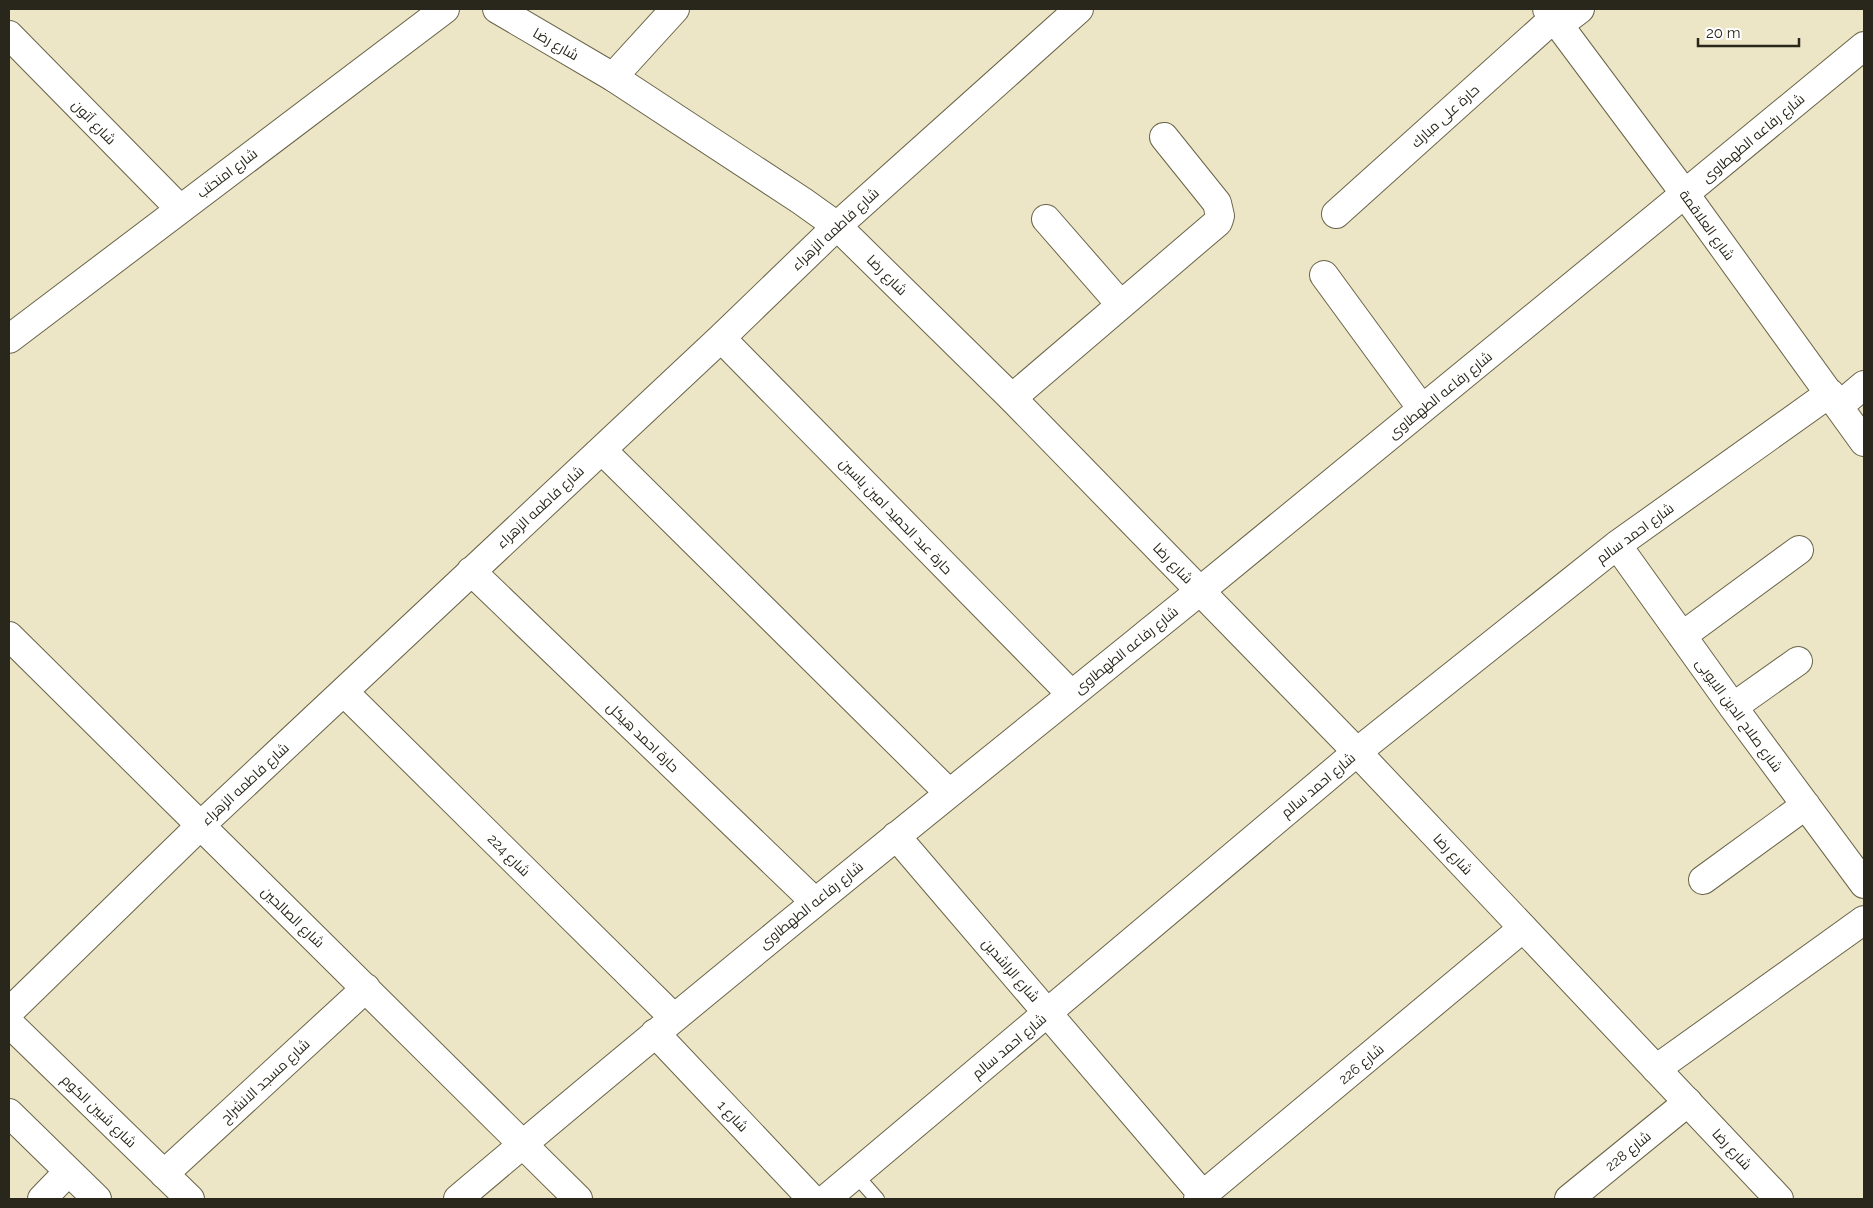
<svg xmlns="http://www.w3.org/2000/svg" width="1873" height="1208" font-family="Raleway,Cairo,sans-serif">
	<rect width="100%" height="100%" fill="#ece6c7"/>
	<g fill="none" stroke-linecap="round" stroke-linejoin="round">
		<defs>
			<path id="lane" d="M855 1174 877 1199"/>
			<path id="street" d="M1547 9 1685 194 1864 442
				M1559 25 1580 9
				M9 35 180 209
				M613 77 675 9
				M1336 214 1554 18
				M1046 219 1121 305
				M1324 275 1422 409
				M721 338 1071 694
				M9 339 445 9
				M1012 398 1218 222 1220 216 1217 203 1164 137
				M1839 406 1864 385
				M602 450 949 793
				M1617 545 1733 707 1864 884
				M471 571 815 902
				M9 636 578 1199
				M1682 636 1799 550
				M344 692 674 1018
				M1733 707 1798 661
				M896 836 1203 1195
				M1703 880 1806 805
				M9 1012 200 826 721 338 837 226 1079 9
				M655 1033 812 1199
				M1656 1069 1864 920
				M164 1174 366 988
				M42 1199 68 1172
				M458 1199C702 992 951 792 1200 591 1423 410 1643 228 1864 46
				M826 1199 1357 752 1617 545 1830 393
				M1198 1199 1523 928
				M1569 1199 1688 1102"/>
			<path id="secondary" d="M497 9 613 77 802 201 837 226 1012 398 1357 752 1779 1199
				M9 1023 190 1199
				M9 1113 97 1199"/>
		</defs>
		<!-- lane casing -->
		<use href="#lane" stroke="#696448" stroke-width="16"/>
		<!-- street casing -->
		<use href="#street" stroke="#696448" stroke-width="30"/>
		<!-- secondary casing -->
		<use href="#secondary" stroke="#696448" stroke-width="30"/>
		<!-- lane -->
		<use href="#lane" stroke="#fff" stroke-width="14"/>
		<!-- street -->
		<use href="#street" stroke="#fff" stroke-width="28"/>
		<!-- secondary -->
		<use href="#secondary" stroke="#fff" stroke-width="28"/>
	</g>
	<g text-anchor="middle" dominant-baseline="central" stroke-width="4" stroke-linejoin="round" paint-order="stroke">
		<!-- street labels -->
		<g font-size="14" fill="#29271b" stroke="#fff">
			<text transform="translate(556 44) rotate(30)">شارع رضا</text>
			<text transform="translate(1445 116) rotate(-42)">حارة على مبارك</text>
			<text transform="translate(94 122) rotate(46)">شارع آتون</text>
			<text transform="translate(1753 138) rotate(-40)">شارع رفاعه الطهطاوى</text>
			<text transform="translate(227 173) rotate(-37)">شارع امنحتب</text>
			<text transform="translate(1707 225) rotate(54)">شارع العلاقمة</text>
			<text transform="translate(835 229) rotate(-43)">شارع فاطمه الزهراء</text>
			<text transform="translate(887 275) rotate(45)">شارع رضا</text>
			<text transform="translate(1440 395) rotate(-39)">شارع رفاعه الطهطاوى</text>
			<text transform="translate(540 507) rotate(-43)">شارع فاطمه الزهراء</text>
			<text transform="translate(896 516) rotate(46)">حارة عبد الحميد امين ياسين</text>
			<text transform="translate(1635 533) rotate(-36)">شارع احمد سالم</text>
			<text transform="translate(1173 563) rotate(46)">شارع رضا</text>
			<text transform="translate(1126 650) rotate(-39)">شارع رفاعه الطهطاوى</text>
			<text transform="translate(1739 715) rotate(54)">شارع صلاح الدين الايوبى</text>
			<text transform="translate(643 737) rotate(44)">حارة احمد هيكل</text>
			<text transform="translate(245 784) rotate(-43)">شارع فاطمه الزهراء</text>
			<text transform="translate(1318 785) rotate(-40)">شارع احمد سالم</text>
			<text transform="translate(1453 854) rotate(47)">شارع رضا</text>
			<text transform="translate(509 855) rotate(45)">شارع 224</text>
			<text transform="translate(811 905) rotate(-39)">شارع رفاعه الطهطاوى</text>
			<text transform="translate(293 917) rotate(44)">شارع الصالحين</text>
			<text transform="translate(1011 970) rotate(49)">شارع الراشدين</text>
			<text transform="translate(1009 1046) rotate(-40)">شارع احمد سالم</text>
			<text transform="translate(1361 1064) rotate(-40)">شارع 226</text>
			<text transform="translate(265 1081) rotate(-43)">شارع مسجد الانشراح</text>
			<text transform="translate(99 1111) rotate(44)">شارع شبين الكوم</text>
			<text transform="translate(733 1116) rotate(47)">شارع 1</text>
			<text transform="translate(1732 1149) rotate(47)">شارع رضا</text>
			<text transform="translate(1628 1151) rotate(-39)">شارع 228</text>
		</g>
	</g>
	<!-- border -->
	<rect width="1873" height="1208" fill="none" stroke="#29271b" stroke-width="20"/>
	<!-- scale -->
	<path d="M1698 38v8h101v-8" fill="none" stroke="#29271b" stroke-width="2.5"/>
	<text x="1706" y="38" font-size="15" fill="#29271b" stroke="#ffffff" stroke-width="4" paint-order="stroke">20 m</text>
</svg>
